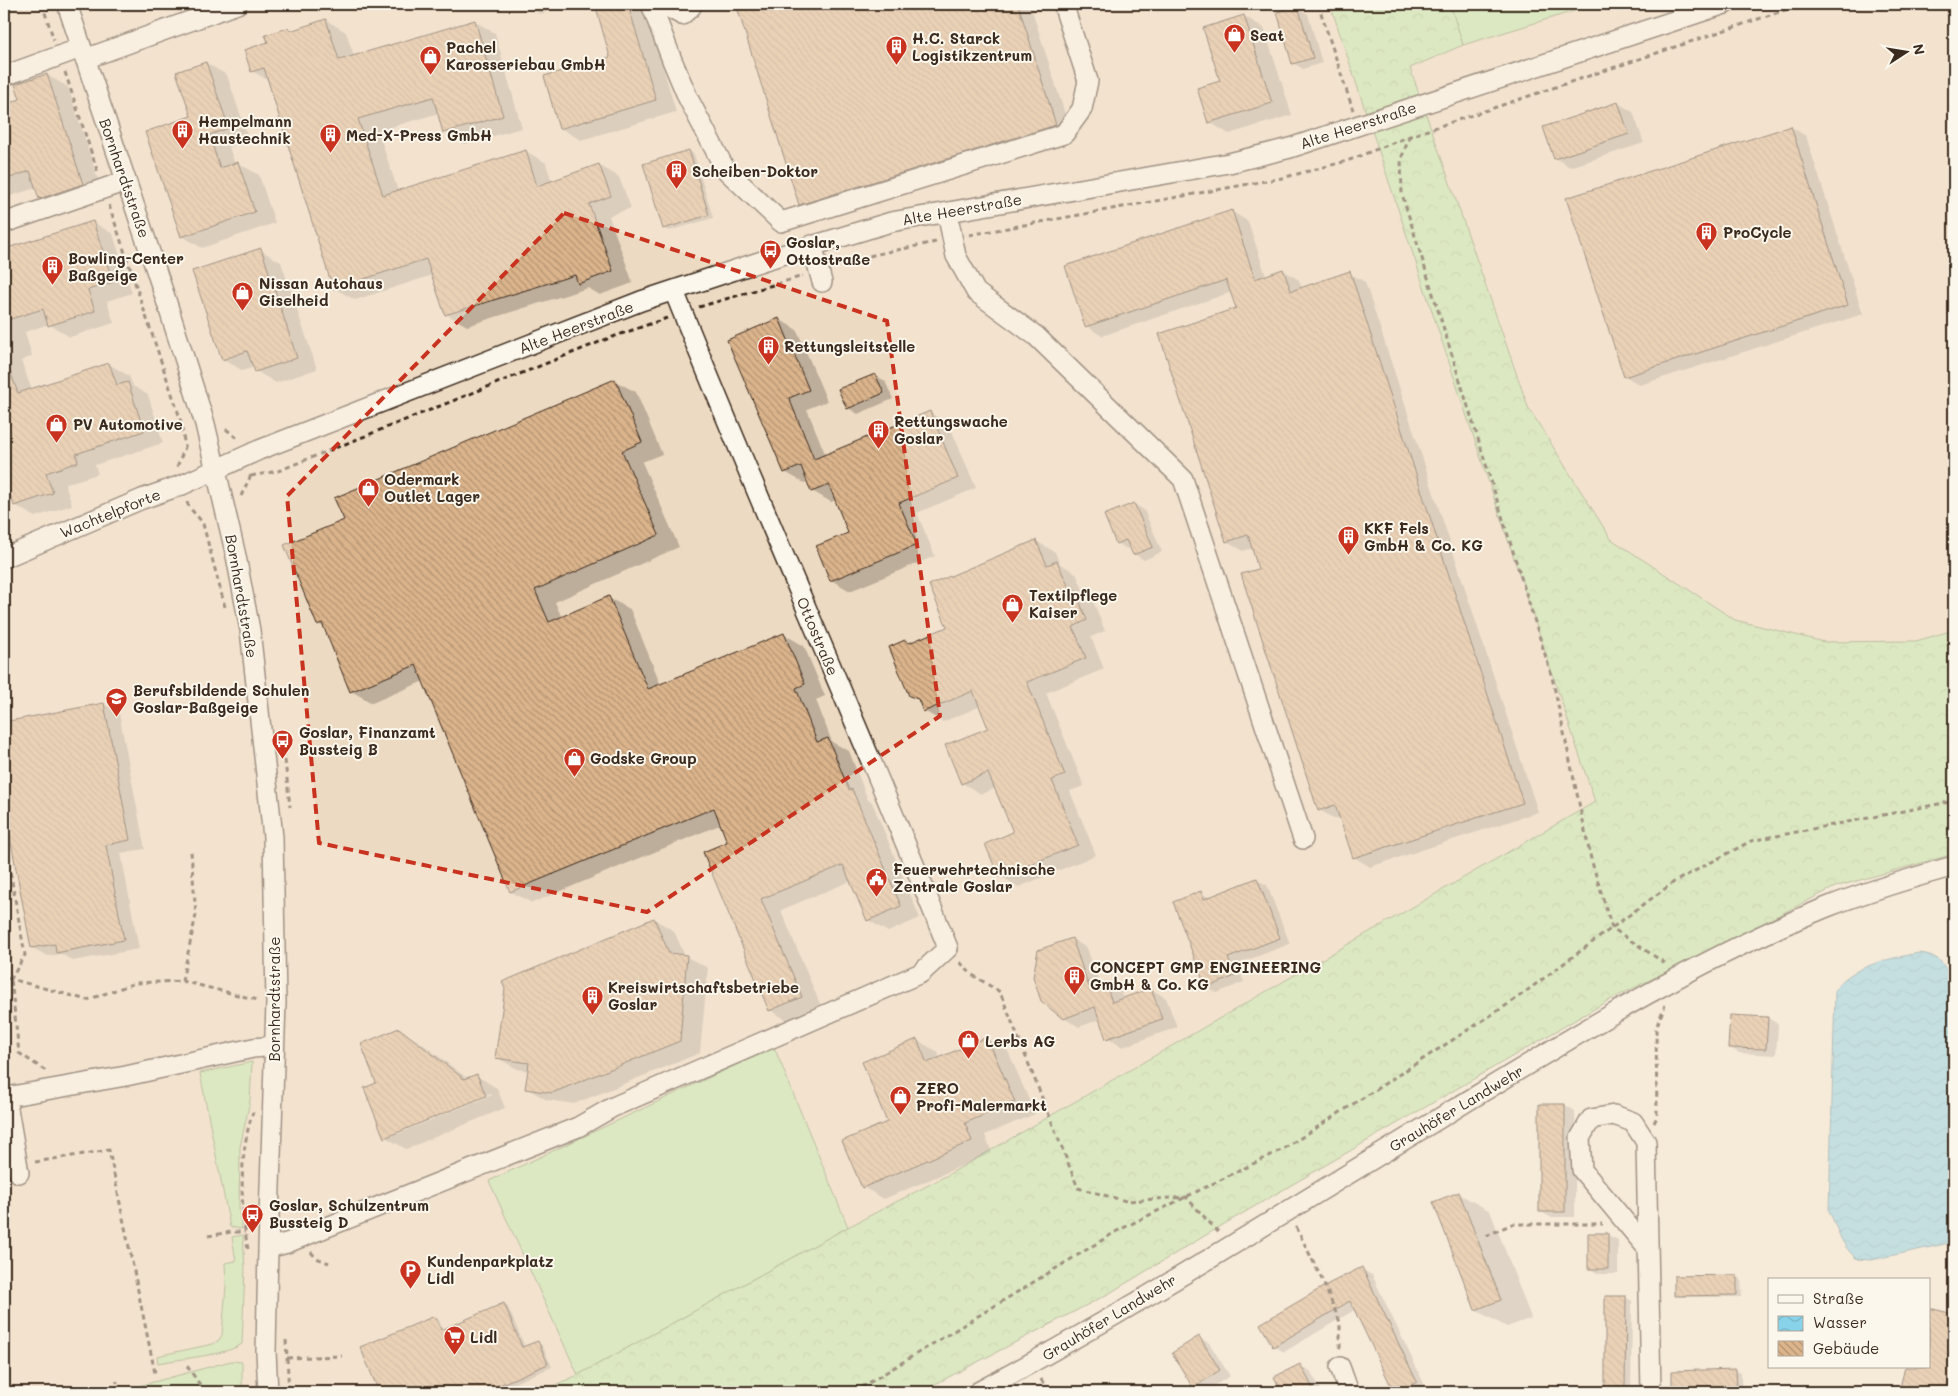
<svg xmlns="http://www.w3.org/2000/svg" width="1958" height="1396" font-family="Mali,sans-serif">
	<defs>
		<pattern id="forest-crowns" width="20" height="18" patternUnits="userSpaceOnUse" patternTransform="scale(1.25)"><rect width="20" height="18" fill="#bbe7a4"/><path d="M2 6a3 3 0 1 1 6 0M12 15a3 3 0 1 1 6 0" fill="none" stroke="#a2c68d"/></pattern>
		<pattern id="water-waves" width="16" height="10" patternUnits="userSpaceOnUse" patternTransform="scale(1.25)"><rect width="16" height="10" fill="#89d3ea"/><path d="M0 5q4-4 8 0t8 0" fill="none" stroke="#77b5c8"/></pattern>
		<pattern id="building-back-hatch" width="6" height="6" patternUnits="userSpaceOnUse" patternTransform="scale(1.25)"><rect width="6" height="6" fill="#dbb48c"/><path d="M-1 5l2 2M0 0l6 6M5-1l2 2" fill="none" stroke="#b39372"/></pattern>
	</defs>
	<rect width="100%" height="100%" fill="#f5ead9"/>
	<filter id="ink" filterUnits="userSpaceOnUse"><feTurbulence type="fractalNoise" baseFrequency=".02" numOctaves="2"/><feDisplacementMap in="SourceGraphic" scale="10" xChannelSelector="R" yChannelSelector="G"/><feConvolveMatrix kernelMatrix="1 2 1 2 8 2 1 2 1" color-interpolation-filters="sRGB"/></filter>
	<g filter="url(#ink)">
		<!-- built -->
		<path fill="#eddac2" d="M4 4H1330L1595 802 946 1176 848 1227 774 1047 489 1181 578 1375 539 1392H4Z
			M1450 4H1954V630L1916 641 1824 642 1735 620 1611 539 1528 407 1410 68 1463 45Z"/>
		<!-- grass -->
		<path fill="#bbe7a4" stroke="#7b8861" d="M1450 4H1597L1463 45Z
			M774 1047 848 1227 578 1375 489 1181Z
			M252 1062 250 1101 240 1147 239 1211 242 1229 230 1227 200 1073Z
			M243 1235 245 1268 242 1344C227 1355 178 1359 158 1363L157 1356 213 1344 219 1340 222 1335 226 1286 225 1263 236 1261 232 1237Z
			M231 1361 242 1362V1392H123L124 1390Z"/>
		<!-- forest -->
		<path fill="url(#forest-crowns)" stroke="#7b8861" d="M1330 4H1450L1463 45 1410 68 1528 407 1611 539 1735 620 1824 642 1916 641 1954 630V854L1835 887 1606 1002 1226 1223 1108 1294 920 1392H539L578 1375 848 1227 946 1176 1595 802Z"/>
		<!-- water -->
		<path fill="url(#water-waves)" stroke="#6a8f98" d="M1919 953C1946 955 1950 975 1954 998V1242L1871 1260 1857 1259C1840 1244 1839 1231 1829 1211L1835 992C1844 967 1896 957 1919 953Z"/>
		<!-- shadow -->
		<path fill="#0003" fill-rule="evenodd" d="M4 4H26L4 11Z
			M522 4H574L540 14Z
			M596 4H645L676 112 581 140 560 128 612 58Z
			M737 4H1030L1071 133 815 213 800 204Z
			M1298 8 1308 14 1322 63 1303 69 1293 63Z
			M1244 16 1264 28 1292 115 1229 134 1209 122Z
			M326 20 346 32 354 56 474 21 495 33 522 128 465 144 444 132 439 113 378 131 398 191 526 151 546 163 552 182 599 165 619 177 631 208 609 216 633 283 600 295 588 288 467 326 446 314 433 275 355 300 334 288 269 81 252 71 269 43 288 30 292 32Z
			M206 63 227 75 249 140 229 147 235 164 238 163 259 175 275 223 202 248 182 236 193 117Z
			M47 75 68 87 103 195 60 210 40 198 36 188 4 198V106L22 100Z
			M1618 103 1633 112 1644 143 1570 167 1555 158Z
			M1791 127 1806 136 1863 314 1640 385 1625 376Z
			M689 151 694 154 713 218 669 231 664 228Z
			M1232 212 1248 221 1266 276 1283 270 1299 280 1302 288 1349 273 1365 282 1538 812 1370 867 1354 857 1340 817 1335 819 1319 810 1260 570 1253 548 1243 551 1227 541 1237 309 1232 292 1102 336 1086 326Z
			M93 222 113 234 132 293 107 301 114 323 70 337 49 324 25 332 32 356 21 361 32 390 109 364 129 376 133 386 148 395 163 443 95 465 98 474 65 484 72 505 35 517 15 505 4 472V251Z
			M260 250 281 262 317 369 276 383 256 371 254 367 243 371 223 359Z
			M779 319 797 330 827 401 807 409 826 456 930 413 949 424 976 488 917 513 935 556 850 591 831 580 850 533 836 500 831 502 812 491 809 481 804 483 785 472Z
			M875 375 885 381 893 399 858 414 848 408Z
			M615 381 636 392 662 454 642 462 679 547 555 602 562 618 609 598 630 609 661 685 784 634 804 646 825 696 816 700 832 742 849 751 868 800 872 802 920 918 888 932 868 920 851 881 781 910 822 1009 790 1022 770 1010 729 842 722 824 532 903 511 892 424 681 372 703 351 691 325 628 318 624 345 521Z
			M1134 504 1144 510 1162 552 1144 560 1134 554 1131 548 1127 549 1117 543Z
			M1036 541 1055 552 1060 564 1076 573 1086 597 1093 601 1105 631 1091 637 1104 669 1046 693 1084 786 1070 791 1096 855 1019 887 1000 876 1015 833 996 788 981 794 962 783 990 728 981 706 943 722 924 711 920 700 910 695 909 644 948 627Z
			M104 704 119 713 145 849 121 853 139 949 73 961 61 954 48 956 32 948 4 799V723Z
			M1257 880 1267 885 1290 944 1237 964 1244 982 1217 993 1207 987 1201 893 1210 898Z
			M654 919 674 931 685 956 708 968 700 1053 574 1104 547 1100 526 1088 529 1071 517 1069 496 1057Z
			M4 921 9 950 4 951Z
			M1072 939 1087 948 1100 985 1105 983 1121 992 1123 999 1151 989 1166 998 1177 1027 1123 1047 1107 1038 1101 1019 1079 1027 1063 1018Z
			M1768 1018 1778 1024 1776 1055 1739 1053 1729 1047Z
			M399 1030 420 1042 468 1079 477 1076 497 1088 505 1108 406 1149 385 1137 378 1084ZM491 1093 492 1095 397 1134V1131Z
			M987 1039 1008 1051 1035 1114 985 1135 992 1153 884 1199 863 1187 889 1123 917 1040 938 1052 940 1059Z
			M1541 1105H1565L1575 1111V1217H1550L1540 1211Z
			M1459 1194 1490 1211 1531 1318 1507 1327 1476 1310Z
			M1608 1235 1618 1240V1274H1599L1589 1268Z
			M1361 1269 1372 1275 1428 1392H1395L1356 1309 1284 1352 1274 1346Z
			M1737 1276 1741 1279 1742 1297H1680L1676 1295Z
			M1607 1297H1625L1632 1301 1631 1392H1606Z
			M504 1304 508 1307 525 1347 537 1342 542 1345 552 1367 493 1392H381L362 1348 434 1317 439 1320 443 1330Z
			M1929 1309 1954 1315V1392H1901L1906 1367H1929Z
			M1199 1338 1209 1343 1230 1376 1204 1392 1194 1387Z
			M1300 1365 1310 1371 1322 1392H1283L1275 1378Z
			M1736 1371 1741 1373V1392L1673 1391Z"/>
		<!-- building -->
		<path fill="url(#building-back-hatch)" stroke="#3b2a1e" d="M595 4H628L656 100 559 129 544 76 610 57Z
			M736 4H1018L1056 125 799 205Z
			M1298 6 1313 58 1292 64 1277 12Z
			M1244 15 1272 103 1208 123 1197 88 1220 81 1203 28Z
			M326 19 339 60 475 20 503 116 443 133 433 97 358 119 383 195 526 150 537 186 599 164 611 196 589 204 613 271 578 284 575 275 445 315 426 259 333 289 264 68 251 72 244 50 268 42 265 35 288 28 290 31Z
			M206 62 229 128 209 135 220 168 238 162 255 212 181 237 145 132 191 116 176 72Z
			M47 74 83 184 39 199 30 171 4 180V105L20 99 15 84Z
			M1618 102 1629 134 1554 159 1543 127Z
			M1791 126 1848 305 1624 377 1566 198Z
			M689 150 709 215 663 229 643 164Z
			M1232 210 1255 279 1283 269 1291 291 1350 271 1523 803 1353 858 1335 805 1318 811 1241 574 1258 569 1248 535 1226 542 1159 334 1236 308 1226 280 1085 327 1065 266Z
			M93 221 113 282 88 290 95 311 48 326 43 309 4 321V249Z
			M261 248 297 358 255 372 247 351 222 360 192 271Z
			M779 318 809 390 789 398 814 459 930 411 958 478 899 503 917 545 830 581 816 546 848 533 829 485 811 492 801 466 784 473 727 340Z
			M4 360H6L18 393 109 363 117 385 128 382 144 431 76 454 78 462 46 473 53 493 14 506 4 476Z
			M875 374 884 393 847 409 838 389Z
			M615 379 642 442 622 451 659 535 535 590 549 622 609 596 648 689 784 633 805 684 796 688 817 742 828 738 849 790 852 789 901 906 867 921 843 865 761 899 802 997 769 1011 703 852 727 842 714 808 510 892 416 665 350 692 322 623 317 625 284 545 344 520 334 498Z
			M1134 503 1153 547 1133 555 1126 540 1116 544 1104 515Z
			M1036 540 1047 565 1057 561 1070 590 1074 588 1087 620 1073 627 1086 658 1027 682 1065 775 1052 780 1078 845 999 877 985 844 1013 832 988 773 961 784 945 745 988 728 973 691 923 712 918 699 909 696 889 647 905 640 909 643 947 627 929 585Z
			M104 703 130 840 106 845 124 940 56 953 55 944 31 948 4 805V722Z
			M1257 878 1280 938 1228 958 1235 976 1206 988 1173 902 1201 891 1204 899Z
			M654 918 669 953 687 955 680 1041 552 1093 525 1089 529 1063 495 1058 505 989 502 982Z
			M1072 938 1089 987 1105 982 1112 1002 1151 988 1162 1019 1106 1039 1095 1007 1063 1019 1041 1001 1033 977 1038 950Z
			M1730 1015 1768 1017 1766 1049 1728 1048Z
			M399 1028 464 1079 477 1074 486 1096 384 1138 364 1088 376 1083 361 1044Z
			M987 1037 1015 1102 965 1123 972 1141 862 1188 842 1141 887 1122 862 1062 917 1039 927 1063Z
			M1539 1104H1565V1212H1539Z
			M1459 1192 1501 1300 1475 1310 1433 1202Z
			M1588 1233H1608V1269H1588Z
			M1362 1267 1417 1382 1397 1392H1394L1350 1301 1273 1347 1260 1324 1330 1283Z
			M1737 1275V1295L1674 1296V1276Z
			M1605 1296H1626L1625 1392H1605Z
			M504 1303 522 1347 538 1341 548 1364 483 1392H379L360 1347 435 1316 441 1330Z
			M1929 1308 1954 1314V1392H1899L1905 1367H1929Z
			M1199 1336 1220 1370 1193 1388 1172 1353Z
			M1300 1364 1315 1392H1282L1274 1377Z
			M1736 1369 1737 1391 1672 1392V1371Z"/>
		<g fill="none" stroke-linecap="round" stroke-linejoin="round">
			<defs>
				<path id="minor" d="M67 4 166 300 205 424 236 556 250 630 273 837 276 1003 268 1248 266 1352 268 1392
					M651 4 672 60 688 98 725 169 781 222 1064 134 1082 109 1088 81 1063 4
					M654 4 669 8 682 15 691 7 692 4
					M85 59 237 4
					M4 76 81 48
					M947 212 956 256 976 292 1036 336 1183 479 1303 839
					M4 223 126 181
					M812 245 822 282
					M4 558 142 499 182 485 259 450 641 301 762 261 891 222 1229 163 1290 148 1725 4
					M19 1173 6 1097 126 1076 253 1048 274 1046
					M268 1248 287 1243 578 1127 613 1107 921 973 948 948C860 727 762 511 674 291
					M1647 1248 1582 1170 1580 1138 1591 1119 1614 1115 1633 1122 1646 1142 1651 1392
					M1340 1367 1349 1392
					M978 1392C1140 1305 1296 1205 1453 1110 1574 1036 1695 960 1827 907 1868 891 1911 878 1954 866"/>
			</defs>
			<!-- minor casing -->
			<use href="#minor" stroke="#3b2a1e" stroke-width="22"/>
			<!-- path -->
			<path stroke="#3b2a1e" stroke-width="3" stroke-dasharray="5 4" stroke-linecap="butt" d="M42 4 54 40
				M1318 4 1353 110
				M65 72 98 173
				M1410 136 1401 159 1402 194 1552 677 1591 859 1612 928 1666 964
				M109 205 180 418 185 447 177 467
				M969 235 1282 178 1347 161 1410 136 1788 9
				M835 266 873 255 936 242
				M699 307 803 276
				M226 429 238 439
				M251 476 278 471 607 339 667 318
				M241 496 251 475
				M187 502C190 511 198 515 203 524L225 607
				M284 751 290 807
				M4 837 25 955 11 979 87 1000 135 983 182 981 258 1000
				M960 962 971 974 1000 992 1078 1188 1126 1201 1186 1197 1220 1234
				M4 978 11 979 19 1053 46 1071
				M182 981 196 915 191 852
				M1654 1123 1657 1117 1656 1028 1665 1005
				M35 1162 109 1150 155 1373
				M1296 1227 1321 1277 1340 1322V1351
				M208 1236 231 1232H245
				M1486 1236 1512 1224H1603
				M248 1249C240 1209 239 1151 253 1112
				M311 1252 316 1258 329 1263
				M286 1340 289 1392
				M287 1358 342 1356
				M187 1366 205 1392
				M1041 1379 1048 1392
				M116 1392 117 1381
				M854 1392 1117 1231 1285 1148 1513 1001 1674 882 1751 841 1954 801"/>
			<!-- minor -->
			<use href="#minor" stroke="#fbf7ec" stroke-width="19"/>
		</g>
	</g>
	<!-- marked area -->
	<path d="M0 0H1958V1396H0ZM564 213 887 321 940 716 647 912 319 843 287 496Z" fill="#f5ead9" fill-opacity=".55" fill-rule="evenodd"/>
	<path fill="none" stroke="#c8321e" stroke-width="4" stroke-dasharray="10 6" stroke-linejoin="round" d="M564 213 887 321 940 716 647 912 319 843 287 496Z"/>
	<!-- icons -->
	<defs>
		<symbol id="shop-pin" viewBox="-11 -11 22 30"><path d="M0 17L-7.5 6A9.5 9.5 0 1 1 7.5 6Z" fill="#c8321e" stroke="#fbf7ec"/><path d="M-5-2.5h2.3a2.7 3.5 0 0 1 5.4 0H5L5.5 6h-11ZM-1.5-2.5h3a1.5 2.3 0 0 0-3 0Z" fill="#fff"/></symbol>
		<symbol id="building-pin" viewBox="-11 -11 22 30"><path d="M0 17L-7.5 6A9.5 9.5 0 1 1 7.5 6Z" fill="#c8321e" stroke="#fbf7ec"/><path d="M-4-6H4V6H1V3H-1V6H-4ZM-2.5-4.3h1.7v1.8h-1.7ZM.8-4.3h1.7v1.8H.8ZM-2.5-1h1.7V.8h-1.7ZM.8-1h1.7V.8H.8Z" fill="#fff"/></symbol>
		<symbol id="bus-pin" viewBox="-11 -11 22 30"><path d="M0 17L-7.5 6A9.5 9.5 0 1 1 7.5 6Z" fill="#c8321e" stroke="#fbf7ec"/><path d="M-5-6H5V4H4V6H2V4H-2V6H-4V4H-5ZM-3.5-4V0h7V-4ZM-3.5 1.2v1.5H-2V1.2ZM2 1.2v1.5H3.5V1.2Z" fill="#fff"/></symbol>
		<symbol id="school-pin" viewBox="-11 -11 22 30"><path d="M0 17L-7.5 6A9.5 9.5 0 1 1 7.5 6Z" fill="#c8321e" stroke="#fbf7ec"/><path d="M0-5L7-2L0 1L-7-2ZM-4 1L0 2.5L4 1V4Q0 6-4 4Z" fill="#fff"/></symbol>
		<symbol id="civic-pin" viewBox="-11 -11 22 30"><path d="M0 17L-7.5 6A9.5 9.5 0 1 1 7.5 6Z" fill="#c8321e" stroke="#fbf7ec"/><path d="M-.6-6.5H3V-4.5H.6V-3L4-1V1h2V6H-6V1h2V-1L-.6-3ZM-1.2 2.5V6h2.4V2.5Z" fill="#fff"/></symbol>
		<symbol id="parking-pin" viewBox="-11 -11 22 30"><path d="M0 17L-7.5 6A9.5 9.5 0 1 1 7.5 6Z" fill="#c8321e" stroke="#fbf7ec"/><path d="M-3.5-5.5H1a3.5 3.5 0 0 1 0 7H-1V5.5H-3.5ZM-1-3.4V-.6H.8a1.4 1.4 0 0 0 0-2.8Z" fill="#fff"/></symbol>
		<symbol id="supermarket-pin" viewBox="-11 -11 22 30"><path d="M0 17L-7.5 6A9.5 9.5 0 1 1 7.5 6Z" fill="#c8321e" stroke="#fbf7ec"/><path d="M-6-5.5h2.5l.6 2H6L4.5 2H-2.5L-4.4-4H-6ZM-1.5 3.2a1.3 1.3 0 1 0 .1 0ZM3 3.2a1.3 1.3 0 1 0 .1 0Z" fill="#fff"/></symbol>
	</defs>
	<g fill-rule="evenodd">
		<use href="#shop-pin" x="1222" y="22" width="25" height="34"/>
		<use href="#building-pin" x="884" y="34" width="25" height="34"/>
		<use href="#shop-pin" x="418" y="44" width="25" height="34"/>
		<use href="#building-pin" x="170" y="118" width="25" height="34"/>
		<use href="#building-pin" x="318" y="122" width="25" height="34"/>
		<use href="#building-pin" x="664" y="158" width="25" height="34"/>
		<use href="#building-pin" x="1694" y="220" width="25" height="34"/>
		<use href="#bus-pin" x="758" y="238" width="25" height="34"/>
		<use href="#building-pin" x="40" y="254" width="25" height="34"/>
		<use href="#shop-pin" x="230" y="280" width="25" height="34"/>
		<use href="#building-pin" x="756" y="334" width="25" height="34"/>
		<use href="#shop-pin" x="44" y="412" width="25" height="34"/>
		<use href="#building-pin" x="866" y="418" width="25" height="34"/>
		<use href="#shop-pin" x="356" y="476" width="25" height="34"/>
		<use href="#building-pin" x="1336" y="524" width="25" height="34"/>
		<use href="#shop-pin" x="1000" y="592" width="25" height="34"/>
		<use href="#school-pin" x="104" y="686" width="25" height="34"/>
		<use href="#bus-pin" x="270" y="728" width="25" height="34"/>
		<use href="#shop-pin" x="562" y="746" width="25" height="34"/>
		<use href="#civic-pin" x="864" y="866" width="25" height="34"/>
		<use href="#building-pin" x="1062" y="964" width="25" height="34"/>
		<use href="#building-pin" x="580" y="984" width="25" height="34"/>
		<use href="#shop-pin" x="956" y="1028" width="25" height="34"/>
		<use href="#shop-pin" x="888" y="1084" width="25" height="34"/>
		<use href="#bus-pin" x="240" y="1202" width="25" height="34"/>
		<use href="#parking-pin" x="398" y="1258" width="25" height="34"/>
		<use href="#supermarket-pin" x="442" y="1324" width="25" height="34"/>
	</g>
	<g text-anchor="middle" dominant-baseline="central" stroke-width="4" stroke-linejoin="round" paint-order="stroke">
		<!-- poi labels -->
		<g font-size="15" font-weight="bold" fill="#3b2a1e" stroke="#fbf7ec" text-anchor="start">
			<text x="1250" y="35">Seat</text>
			<text x="912" y="38">H.C. Starck<tspan x="912" dy="17">Logistikzentrum</tspan></text>
			<text x="446" y="47">Pachel<tspan x="446" dy="17">Karosseriebau GmbH</tspan></text>
			<text x="198" y="121">Hempelmann<tspan x="198" dy="17">Haustechnik</tspan></text>
			<text x="346" y="135">Med-X-Press GmbH</text>
			<text x="692" y="171">Scheiben-Doktor</text>
			<text x="1723" y="232">ProCycle</text>
			<text x="786" y="242">Goslar,<tspan x="786" dy="17">Ottostraße</tspan></text>
			<text x="68" y="258">Bowling-Center<tspan x="68" dy="17">Baßgeige</tspan></text>
			<text x="259" y="283">Nissan Autohaus<tspan x="259" dy="17">Giselheid</tspan></text>
			<text x="784" y="346">Rettungsleitstelle</text>
			<text x="894" y="421">Rettungswache<tspan x="894" dy="17">Goslar</tspan></text>
			<text x="73" y="424">PV Automotive</text>
			<text x="384" y="479">Odermark<tspan x="384" dy="17">Outlet Lager</tspan></text>
			<text x="1364" y="528">KKF Fels<tspan x="1364" dy="17">GmbH &amp; Co. KG</tspan></text>
			<text x="1029" y="595">Textilpflege<tspan x="1029" dy="17">Kaiser</tspan></text>
			<text x="133" y="690">Berufsbildende Schulen<tspan x="133" dy="17">Goslar-Baßgeige</tspan></text>
			<text x="299" y="732">Goslar, Finanzamt<tspan x="299" dy="17">Bussteig B</tspan></text>
			<text x="590" y="758">Godske Group</text>
			<text x="893" y="869">Feuerwehrtechnische<tspan x="893" dy="17">Zentrale Goslar</tspan></text>
			<text x="1090" y="967">CONCEPT GMP ENGINEERING<tspan x="1090" dy="17">GmbH &amp; Co. KG</tspan></text>
			<text x="608" y="987">Kreiswirtschaftsbetriebe<tspan x="608" dy="17">Goslar</tspan></text>
			<text x="985" y="1041">Lerbs AG</text>
			<text x="916" y="1088">ZERO<tspan x="916" dy="17">Profi-Malermarkt</tspan></text>
			<text x="269" y="1205">Goslar, Schulzentrum<tspan x="269" dy="17">Bussteig D</tspan></text>
			<text x="427" y="1261">Kundenparkplatz<tspan x="427" dy="17">Lidl</tspan></text>
			<text x="470" y="1337">Lidl</text>
		</g>
		<!-- street labels -->
		<g font-size="15" fill="#3b2a1e" stroke="#fbf7ec">
			<text transform="translate(1358 125) rotate(-18)">Alte Heerstraße</text>
			<text transform="translate(125 178) rotate(71)">Bornhardtstraße</text>
			<text transform="translate(962 209) rotate(-10)">Alte Heerstraße</text>
			<text transform="translate(576 327) rotate(-21)">Alte Heerstraße</text>
			<text transform="translate(110 513) rotate(-22)">Wachtelpforte</text>
			<text transform="translate(242 596) rotate(80)">Bornhardtstraße</text>
			<text transform="translate(818 636) rotate(67)">Ottostraße</text>
			<text transform="translate(274 999) rotate(-90)">Bornhardtstraße</text>
			<text transform="translate(1456 1108) rotate(-31)">Grauhöfer Landwehr</text>
			<text transform="translate(1109 1317) rotate(-31)">Grauhöfer Landwehr</text>
		</g>
	</g>
	<!-- margin -->
	<rect width="1958" height="1396" fill="none" stroke="#fbf7ec" stroke-width="20"/>
	<rect x="10" y="10" width="1938" height="1376" fill="none" stroke="#3b2a1e" stroke-width="2" filter="url(#ink)"/>
	<!-- legend -->
	<rect x="1768" y="1278" width="162" height="90" fill="#fbf7ec" stroke="#aea59a"/>
	<rect x="1778" y="1295" width="25" height="8" fill="#fbf7ec" stroke="#aea59a"/>
	<text x="1813" y="1304" font-size="15" fill="#3b2a1e">Straße</text>
	<rect x="1778" y="1316" width="25" height="15" fill="url(#water-waves)" stroke="#aea59a"/>
	<text x="1813" y="1328" font-size="15" fill="#3b2a1e">Wasser</text>
	<rect x="1778" y="1341" width="25" height="15" fill="url(#building-back-hatch)" stroke="#aea59a"/>
	<text x="1813" y="1354" font-size="15" fill="#3b2a1e">Gebäude</text>
	<!-- north arrow -->
	<g transform="translate(1906 52) rotate(78)" stroke="#fbf7ec" stroke-width="4" paint-order="stroke">
	<path d="M0-4L9 19L0 12L-9 19Z" fill="#3b2a1e"/>
	<text y="-8" font-size="14" font-weight="bold" text-anchor="middle" fill="#3b2a1e">N</text>
	</g>
</svg>
